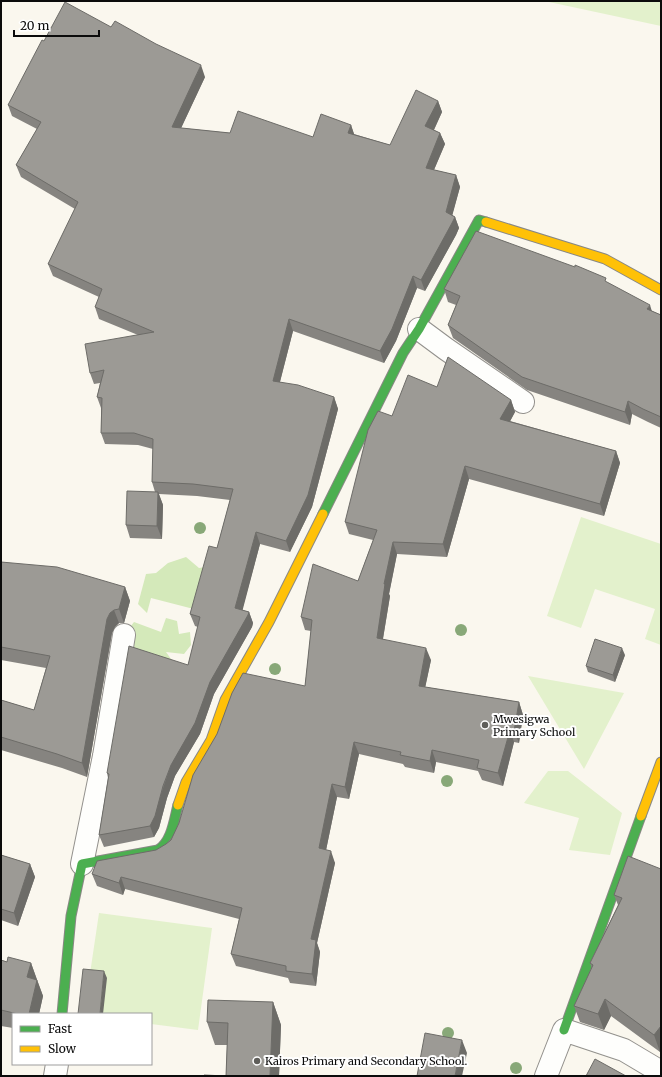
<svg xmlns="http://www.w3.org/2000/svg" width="662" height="1077" font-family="Merriweather,serif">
	<rect width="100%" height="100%" fill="#faf7ee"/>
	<!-- green -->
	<path fill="#e3f1cc" d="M546 1H661V26L549 2Z
		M581 517 661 544V645L645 639 655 609 595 589 581 628 547 616Z
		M528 676 624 693 584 769Z
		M548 771H568L622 813 610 855 569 850 579 818 524 803Z
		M99 913 212 928 198 1030 151 1024V1014H84Z"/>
	<!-- forest -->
	<path fill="#d4e9ba" d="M186 557 199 568 211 566 217 615 151 598 147 613 138 604 146 574 156 573 168 563Z
		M166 618 177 621 179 634 190 632 191 645 184 654 166 652 171 659 169 669 133 659 124 635 134 622 161 632Z"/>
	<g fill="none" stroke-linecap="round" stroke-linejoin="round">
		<defs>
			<path id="street" d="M419 329 446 349 523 402
				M82 864 104 756 124 635
				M55 1076 57 1064
				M546 1076 564 1030 624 1050 661 1072"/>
			<path id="fast" d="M323 514 403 353 419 329 479 220 486 222
				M62 1014 71 916 82 864 158 850C172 841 174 820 178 805
				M564 1030 641 816"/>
			<path id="slow" d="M486 222 605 259 661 290
				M178 805 186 782 211 740 225 700 269 622 323 514
				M641 816 661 762"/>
		</defs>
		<!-- street casing -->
		<use href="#street" stroke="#93918d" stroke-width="24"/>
		<!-- fast casing -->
		<use href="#fast" stroke="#898884" stroke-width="11"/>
		<!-- slow casing -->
		<use href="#slow" stroke="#898884" stroke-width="11"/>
		<!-- street -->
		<use href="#street" stroke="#fefefc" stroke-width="22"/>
		<!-- fast -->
		<use href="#fast" stroke="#4caf50" stroke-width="9"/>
		<!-- slow -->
		<use href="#slow" stroke="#ffc107" stroke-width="9"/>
	</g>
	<!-- trees -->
	<g fill="#88a878">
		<circle cx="200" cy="528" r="6"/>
		<circle cx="461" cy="630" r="6"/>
		<circle cx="275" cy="669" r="6"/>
		<circle cx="447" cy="781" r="6"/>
		<circle cx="448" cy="1033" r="6"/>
		<circle cx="516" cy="1068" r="6"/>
	</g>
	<!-- wall -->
	<path fill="#868480" d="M44 41 205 77 181 128 230 133 313 137 351 125 354 134 390 145 438 101 442 112 434 130 440 133 445 144 434 170 456 175 460 187 452 215 455 217 459 228 456 235 425 291 417 288 396 341 384 363 293 331 280 382 334 397 338 409 312 507 290 552 260 544 242 610 249 612 253 623 252 627 214 694 200 734 175 776 167 798 159 828 154 837 104 847 99 835 108 778 107 773 188 665 198 627 195 626 190 614 217 548 230 500 197 496 159 494 163 505 162 539 130 538 126 525 155 492 152 482 153 449 138 445 105 444 101 433V408L97 397 100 383 94 384 90 373 138 335 99 319 95 307 99 297 53 276 48 264 75 209 21 177 16 165 37 129 12 116 8 105Z
		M608 283 652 311 661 315V428L648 422 632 414 630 425 527 390 453 338 448 325 456 305 448 302 444 289Z
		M437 387 511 400 515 412 510 421 616 451 620 463 604 516 469 479 447 557 397 554 389 594 390 596 383 639 431 660 425 687 519 702 523 715 519 743 514 742 503 786 482 780 478 771 436 762 434 773 405 767 403 764 359 754 349 799 337 797 326 850 335 863 317 943 320 952 316 986 290 983 288 978 236 966 231 954 239 919 125 889 123 895 97 886 92 874 156 850 166 844 305 686 311 631 305 630 301 617 358 581 373 540 349 534 345 522 392 416Z
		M1 562 125 587 130 601 124 623H119L115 627 112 633 87 777 62 768 1 750V700L34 710 46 668 1 660Z
		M625 655 615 682 588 672 586 666Z
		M1 855 30 864 35 877 18 926 1 920Z
		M661 869V1051L660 1052 611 1016 604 1030 580 1022 574 1006 592 969 590 963 618 905 614 895Z
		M1 960 7 962 31 963 43 996 39 1014H13V1028L1 1026Z
		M273 1002 281 1025 279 1076H204H226L227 1045H215L207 1022Z"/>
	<!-- shaded-wall -->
	<path fill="#6d6c68" d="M201 65 205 77 176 139 172 127Z
		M438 101 442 112 430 138 425 126Z
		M351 125 355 137 348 133Z
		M440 133 445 144 430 179 426 168Z
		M456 175 460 187 450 224 446 212Z
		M455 217 459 228 456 235 425 291 421 280Z
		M413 276 417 288 396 341 384 363 380 351Z
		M650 305 654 318 647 309Z
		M289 319 293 331 277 393 273 381Z
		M334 397 338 409 312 507 290 552 286 541Z
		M511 400 515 412 505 431 500 419Z
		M628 401 632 414 630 425 625 412Z
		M616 451 620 463 604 516 600 504Z
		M465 466 469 479 447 557 443 544Z
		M158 492 163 505 162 539 157 526Z
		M256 532 260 544 240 620 235 608Z
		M393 542 397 554 389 594 390 596 381 650 377 638 384 584Z
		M125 587 130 601 124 623 119 609Z
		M114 610 119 623 115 627 112 633 87 777 82 763 107 619 110 613Z
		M249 612 253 623 252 627 214 694 200 734 175 776 167 798 159 828 154 837 150 826 171 765 210 682Z
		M426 648 431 660 423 698 419 686Z
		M622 648 625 655 615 682 613 675Z
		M519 702 523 715 519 743 514 731Z
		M510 730 514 742 503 786 498 773Z
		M354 742 359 754 349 799 345 787Z
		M432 750 436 762 434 773 430 761Z
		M332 784 337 797 324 860 319 848Z
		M331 851 335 863 317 943 320 952 316 986 312 974 311 939Z
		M30 864 35 877 18 926 14 913Z
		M121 877 125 889 123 895 119 883Z
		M31 963 37 980 27 977Z
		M104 971 107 978 103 1014H100Z
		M37 980 43 996 39 1014H29Z
		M605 999 611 1016 604 1030 598 1014Z
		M273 1002 281 1025 279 1076H270Z
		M661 1026V1051L660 1052 654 1035Z
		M462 1040 467 1053 462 1076H455Z"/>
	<!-- building -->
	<path fill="#9c9a95" stroke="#6d6c68" d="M65 2 111 27 115 21 156 44 201 65 172 127 230 133 238 111 313 137 321 114 351 125 348 133 390 145 416 90 438 101 425 126 440 133 426 168 456 175 446 212 455 217 452 223 421 280 413 276 392 329 380 351 289 319 273 381 298 385 334 397 308 495 286 541 256 532 235 608 249 612 248 615 210 682 195 723 171 765 163 786 155 816 150 826 99 835 109 774 107 773 129 646 188 665 200 617 190 614 209 546 217 548 233 489 193 484 152 482 153 439 134 433H101L102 398 97 397 104 370 90 373 85 344 154 332 95 307 102 289 48 264 78 202 16 165 41 122 8 105 42 40 44 41Z
		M476 231 575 267V265L606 278 605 281 650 305 647 309 661 315V417L643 409 628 401 625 412 522 377 448 325 460 296 444 289Z
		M448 357 511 400 500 419 616 451 600 504 465 466 443 544 393 542 384 584H385L377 638 426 648 419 686 519 702 514 731 510 730 498 773 477 768 479 760 432 750 430 761 400 755 401 752 354 742 345 787 332 784 319 848 331 851 311 939 316 940 312 974 286 971V966L231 954 242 908 121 877 119 883 92 874 97 861 156 850 166 844 171 840 179 823 193 775 217 734 232 693 243 673 305 686 312 620 301 617 313 564 358 581 377 530 345 522 368 430 378 411 392 416 408 375 437 387Z
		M127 491 158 492 157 526 126 525Z
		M1 562 57 567 125 587 119 609 114 610 110 613 107 619 82 763 57 754 1 737V700L34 710 50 656 1 647Z
		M595 639 622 648 613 675 586 666Z
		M1 855 30 864 14 913 1 909Z
		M628 856 661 869V1026L654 1035 605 999 598 1014 574 1006 593 965 590 963 622 898 614 895Z
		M8 957 31 963 27 977 37 980 29 1014H18L1 1010V960L7 962Z
		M83 969 104 971 100 1014H78Z
		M208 1000 273 1002 270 1076H204V1075L226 1076 228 1023 207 1022Z
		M425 1033 462 1040 455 1076H417Z
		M595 1059 626 1076H586Z"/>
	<!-- markers -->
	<g fill="#5f5e5a" stroke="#fff" stroke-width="1.5">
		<circle cx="485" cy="725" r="4"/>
		<circle cx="257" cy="1061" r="4"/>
	</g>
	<g text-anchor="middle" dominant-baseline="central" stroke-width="4" stroke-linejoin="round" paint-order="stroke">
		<!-- poi labels -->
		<g font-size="11" fill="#0b0b0b" stroke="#fff" text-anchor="start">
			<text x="493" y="719">Mwesigwa<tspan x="493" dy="13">Primary School</tspan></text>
			<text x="265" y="1061">Kairos Primary and Secondary School.</text>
		</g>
	</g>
	<!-- border -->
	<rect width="662" height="1077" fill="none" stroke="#0b0b0b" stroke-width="4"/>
	<!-- legend -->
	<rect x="12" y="1013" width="140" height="52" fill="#ffffff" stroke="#9d9d9d"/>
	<rect x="20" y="1026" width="20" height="6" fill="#4caf50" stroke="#9d9d9d"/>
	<text x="48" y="1033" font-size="12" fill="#0b0b0b">Fast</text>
	<rect x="20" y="1046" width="20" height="6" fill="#ffc107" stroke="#9d9d9d"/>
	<text x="48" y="1053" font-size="12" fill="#0b0b0b">Slow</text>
	<!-- scale -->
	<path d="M14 30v6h85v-6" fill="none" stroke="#0b0b0b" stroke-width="2"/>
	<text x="20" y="30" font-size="12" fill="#0b0b0b" stroke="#ffffff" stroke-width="3" paint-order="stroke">20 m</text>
</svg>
